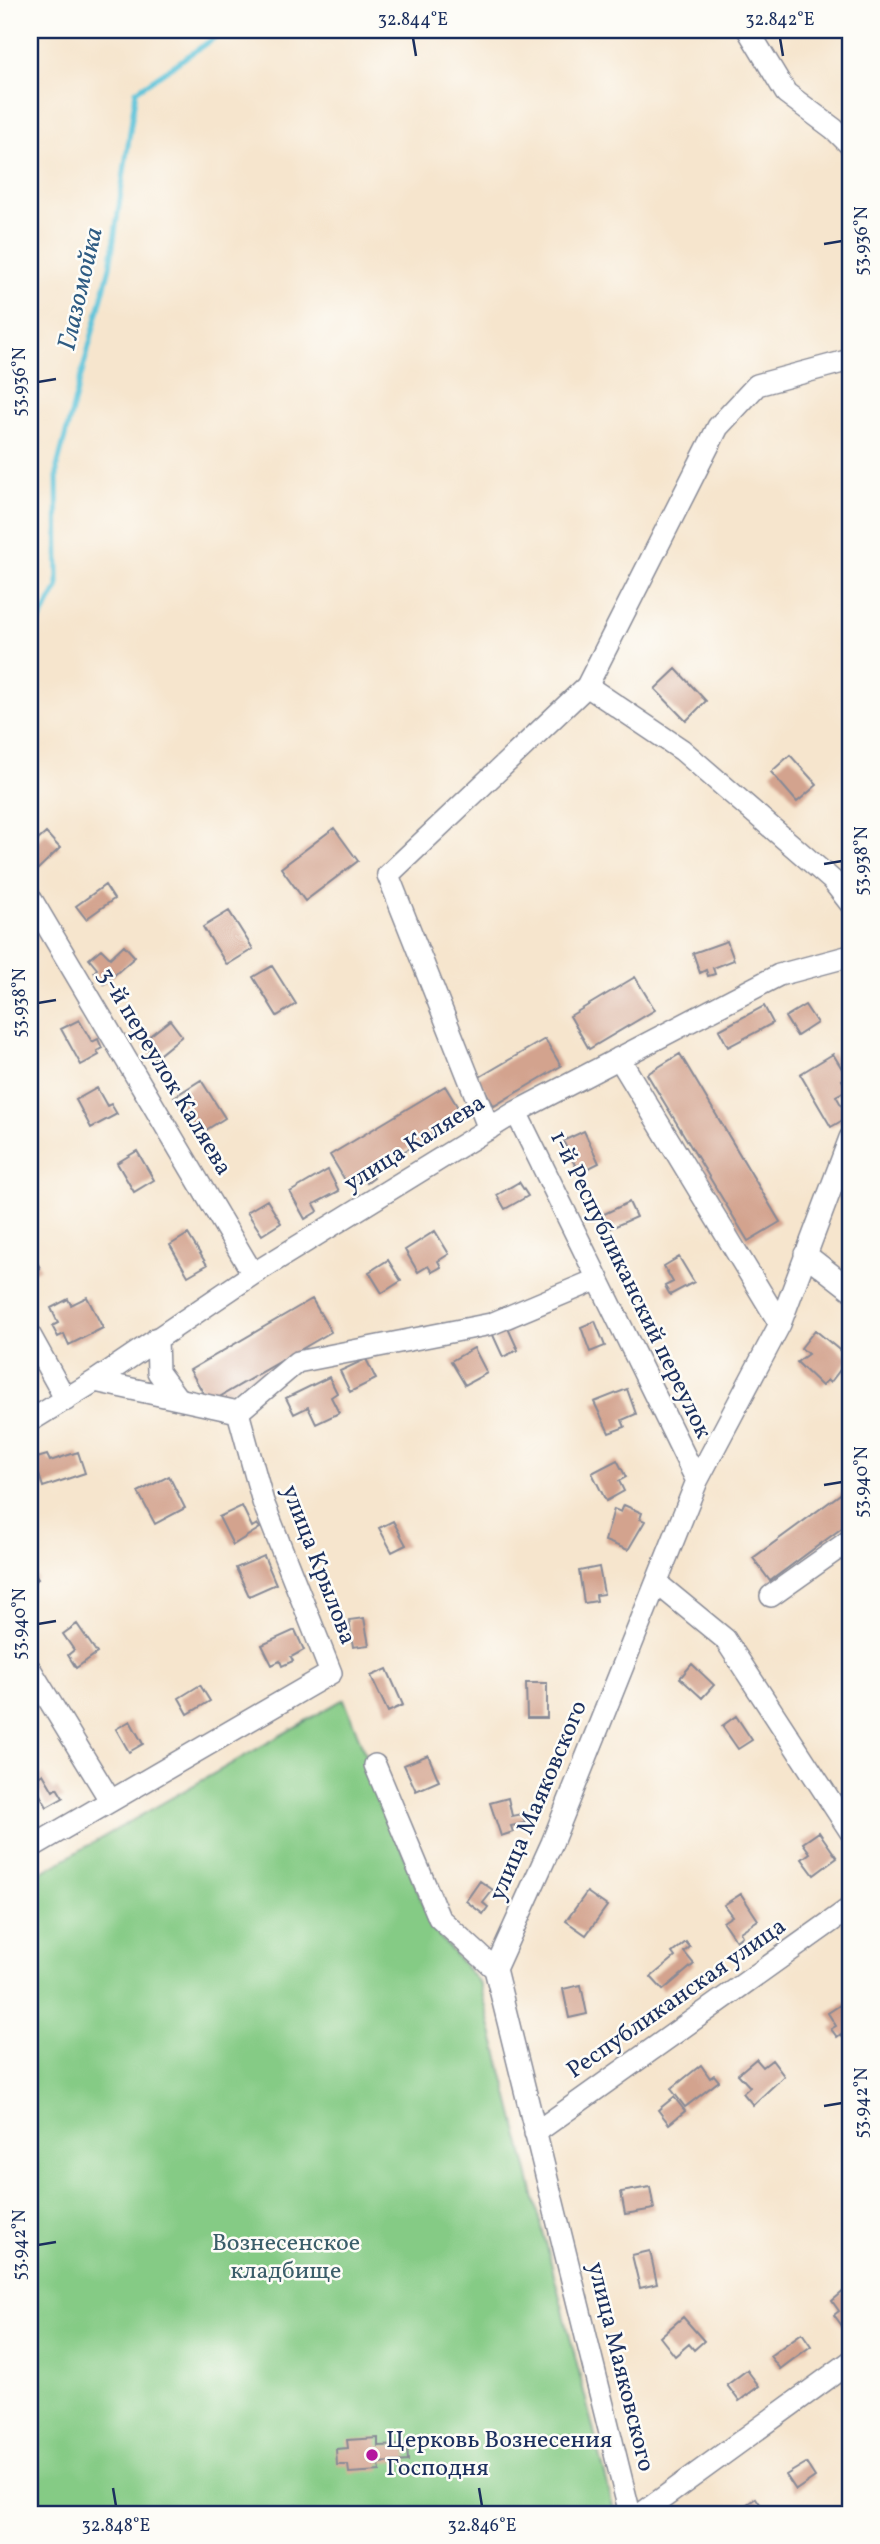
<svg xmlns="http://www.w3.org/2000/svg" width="880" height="2544" font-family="Vollkorn,serif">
	<rect width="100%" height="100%" fill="#fdfcf7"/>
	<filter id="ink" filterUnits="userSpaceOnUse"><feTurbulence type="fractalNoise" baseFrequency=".0143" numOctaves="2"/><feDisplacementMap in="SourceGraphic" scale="14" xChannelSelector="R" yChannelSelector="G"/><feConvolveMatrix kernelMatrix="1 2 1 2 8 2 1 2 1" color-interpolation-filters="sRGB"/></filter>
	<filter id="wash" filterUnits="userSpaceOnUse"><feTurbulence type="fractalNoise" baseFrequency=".00686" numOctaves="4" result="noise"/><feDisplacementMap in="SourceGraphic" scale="28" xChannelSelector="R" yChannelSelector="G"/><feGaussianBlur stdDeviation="1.57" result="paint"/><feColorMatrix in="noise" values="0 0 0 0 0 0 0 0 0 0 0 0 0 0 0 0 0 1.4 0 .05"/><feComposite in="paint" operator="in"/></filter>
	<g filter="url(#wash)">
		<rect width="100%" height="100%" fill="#f6e5cd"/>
		<!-- green -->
		<path fill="#85cb85" stroke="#507d72" stroke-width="2" d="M344 1699 432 1928 480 1984 615 2514H30V1879Z"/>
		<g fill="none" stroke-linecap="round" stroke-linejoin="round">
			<!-- stream -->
			<path stroke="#5dc4da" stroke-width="5" d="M30 638 58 588 57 467 110 267 136 91 226 30"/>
		</g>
		<g id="blocks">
			<!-- building -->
			<path fill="#d3a38e" d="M676 669 706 701 686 721 655 689Z
				M790 755 817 785 797 802 771 772Z
				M334 828 358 861 305 901 281 868Z
				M46 833 60 848 37 870 30 862V847Z
				M105 885 114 899 86 919 76 906Z
				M229 911 253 949 227 965 203 927Z
				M727 941 734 960 713 968 715 974 708 976 706 970 700 973 693 953Z
				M124 945 135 957 104 984 94 972 97 969 89 959 101 949 110 958Z
				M272 966 296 1004 277 1016 253 977Z
				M635 977 655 1010 589 1049 570 1016Z
				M805 1005 817 1023 797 1036 785 1017Z
				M764 1006 773 1023 728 1047 719 1030Z
				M79 1020 92 1042 98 1039 102 1048 97 1051 99 1055 81 1065 61 1029Z
				M170 1020 182 1036 155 1058 142 1042Z
				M545 1039 561 1066 494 1106 478 1078Z
				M680 1054 780 1222 748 1241 647 1074Z
				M833 1054 847 1077 842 1080 847 1090 836 1096 848 1117 831 1127 800 1074Z
				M201 1080 225 1118 198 1135 174 1097Z
				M445 1086 463 1116 370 1172 374 1178 367 1183 363 1176 348 1185 330 1155Z
				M97 1088 107 1106 111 1104 117 1114 91 1128 76 1100Z
				M584 1131 599 1163 579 1173 563 1141Z
				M137 1151 154 1180 134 1192 117 1163Z
				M328 1170 339 1191 314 1204 318 1211 305 1219 290 1192Z
				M519 1182 528 1196 505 1209 497 1195Z
				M267 1200 281 1223 262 1235 247 1212Z
				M629 1202 636 1217 609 1229 602 1215Z
				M435 1231 449 1254 438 1261 441 1267 432 1272 428 1266 418 1272 405 1250Z
				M188 1234 207 1265 188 1276 170 1245Z
				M33 1255 40 1268 30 1274V1257Z
				M679 1257 694 1282 670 1295 665 1286 673 1282 664 1266Z
				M388 1260 401 1281 382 1293 369 1272Z
				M87 1297 103 1328 69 1345 64 1334 58 1337 52 1326 58 1323 51 1308 68 1299 71 1305Z
				M312 1299 331 1332 209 1403 190 1370Z
				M595 1321 605 1346 590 1352 581 1327Z
				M507 1326 518 1350 503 1357 492 1333Z
				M815 1330 849 1358 830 1383 827 1380 822 1386 797 1362 808 1354 801 1348Z
				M474 1348 487 1373 465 1385 451 1361Z
				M366 1359 376 1379 350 1392 340 1371Z
				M329 1377 337 1393 331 1397 339 1413 316 1424 308 1407 294 1414 286 1398Z
				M627 1389 636 1414 622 1420 625 1427 609 1433 594 1402Z
				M78 1452 85 1473 43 1487 34 1459 47 1455 50 1461Z
				M617 1460 626 1477 619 1481 624 1491 606 1501 592 1473Z
				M169 1476 185 1508 155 1524 138 1492Z
				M850 1487V1522L770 1581 753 1558Z
				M624 1505 642 1513 640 1519 645 1521 628 1550 605 1541 614 1509 621 1512Z
				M242 1506 252 1527 257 1524 260 1528 233 1545 219 1517Z
				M393 1521 406 1545 392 1552 379 1528Z
				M264 1556 276 1584 249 1596 236 1568Z
				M599 1567 604 1594 596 1595 597 1601 584 1603 579 1571Z
				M31 1569 38 1579 30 1585V1570Z
				M364 1618 369 1645 353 1647 349 1620Z
				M77 1624 97 1653 76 1668 68 1655 74 1650 63 1634Z
				M295 1630 304 1650 291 1657 293 1661 282 1666 280 1661 272 1665 262 1645Z
				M692 1664 714 1685 702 1698 680 1678Z
				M387 1669 403 1705 388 1712 371 1676Z
				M526 1683H547V1718H527Z
				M200 1685 210 1701 188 1714 179 1698Z
				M736 1716 752 1740 738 1749 722 1726Z
				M130 1721 143 1744 129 1752 116 1729Z
				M428 1755 439 1781 416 1791 404 1765Z
				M43 1774 53 1791 57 1788 63 1798 47 1807 32 1781Z
				M508 1798 512 1816 522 1814 525 1823 511 1826 513 1832 501 1836 490 1803Z
				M819 1832 837 1858 814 1875 802 1859 810 1853 803 1843Z
				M480 1881 493 1890 483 1903 488 1907 483 1914 466 1901Z
				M587 1892 607 1906 586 1935 566 1921Z
				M741 1894 758 1920 740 1932 742 1936 736 1941 723 1922 732 1916 724 1905Z
				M686 1942 690 1947 684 1952 694 1964 663 1990 651 1977 675 1957 672 1953Z
				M581 1985 587 2014 569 2018 563 1989Z
				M845 2002 850 2011V2034L844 2038 841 2034 837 2037 831 2029 836 2026 828 2013Z
				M756 2059 763 2067 772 2060 784 2076 753 2105 743 2093 750 2087 738 2074Z
				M701 2065 710 2078 714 2075 719 2081 685 2107 671 2089Z
				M674 2097 685 2111 669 2124 658 2110Z
				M650 2187 654 2209 625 2214 621 2192Z
				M650 2251 657 2284 640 2288 632 2255Z
				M845 2290 850 2296V2321L843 2327 834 2315 839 2311 832 2301Z
				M683 2317 704 2341 694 2350 689 2344 675 2356 660 2337Z
				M802 2333 811 2346 780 2369 770 2356Z
				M747 2370 759 2386 739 2401 727 2385Z
				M378 2438V2446L407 2445 408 2461 379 2463 380 2471 349 2473 348 2465H337L336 2449 348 2448 347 2440Z
				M806 2463 815 2477 796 2490 786 2475Z
				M756 2498 767 2514H733Z"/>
		</g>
	</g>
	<g filter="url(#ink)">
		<use href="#blocks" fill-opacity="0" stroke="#888a96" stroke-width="2"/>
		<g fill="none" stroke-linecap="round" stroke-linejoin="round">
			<defs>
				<path id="minor" d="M748 30 786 93 834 129 850 145
					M587 686 718 427 757 385 850 360
					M30 897 253 1274
					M619 1058 780 1324
					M516 1112 697 1481
					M489 1129 388 875 587 686 682 750 832 880 850 903
					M805 1254 850 1289
					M30 1335 66 1400
					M157 1338 158 1372 178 1399
					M238 1412 297 1362 491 1324 598 1279
					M30 1421 95 1381 253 1274 516 1112 779 975 850 956
					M658 1584 725 1639 850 1831
					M771 1596 850 1540
					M30 1669 110 1800
					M375 1765 439 1918 495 1969
					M30 1848 331 1673 263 1502 238 1412 95 1381
					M535 2133 850 1908
					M630 2514 495 1969 552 1843 697 1481 780 1324 850 1138
					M641 2514 850 2362"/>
			</defs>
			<!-- minor casing -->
			<use href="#minor" stroke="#888a96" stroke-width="24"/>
			<!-- minor -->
			<use href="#minor" stroke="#fff" stroke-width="21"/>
		</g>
	</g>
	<!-- ticks -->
	<path fill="none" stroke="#1b2f5e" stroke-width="2.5" d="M413 38 416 56M780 38 783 56M824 244 842 241M38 382 56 379M824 864 842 861M38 1003 56 1000M824 1485 842 1482M38 1624 56 1621M824 2106 842 2103M38 2245 56 2242M113 2488 116 2506M479 2488 482 2506"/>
	<!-- markers -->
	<circle fill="#b5179e" stroke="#fdfcf7" stroke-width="2.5" cx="372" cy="2455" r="7"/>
	<g text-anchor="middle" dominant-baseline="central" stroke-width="5" stroke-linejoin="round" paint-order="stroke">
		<!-- street labels -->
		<g font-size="24" fill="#1b2f5e" stroke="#fdfcf7">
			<text transform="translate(164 1072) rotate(59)">3-й переулок Каляева</text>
			<text transform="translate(415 1144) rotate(-32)">улица Каляева</text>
			<text transform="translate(630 1285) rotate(64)">1-й Республиканский переулок</text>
			<text transform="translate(318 1565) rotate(69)">улица Крылова</text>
			<text transform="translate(539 1801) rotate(-67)">улица Маяковского</text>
			<text transform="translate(677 1999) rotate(-35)">Республиканская улица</text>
			<text transform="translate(620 2367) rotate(76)">улица Маяковского</text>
		</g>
		<!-- park labels -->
		<g font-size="24" fill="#3b5e6a" stroke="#fdfcf7">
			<text x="286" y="2244">Вознесенское<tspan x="286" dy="28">кладбище</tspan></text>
		</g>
		<!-- poi labels -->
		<g font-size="24" fill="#1b2f5e" stroke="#fdfcf7" text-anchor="start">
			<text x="386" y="2441">Церковь Вознесения<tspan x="386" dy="28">Господня</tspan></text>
		</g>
		<!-- water labels -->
		<g font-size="26" font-style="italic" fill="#2f5c83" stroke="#fdfcf7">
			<text transform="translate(81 289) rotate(-77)">Глазомойка</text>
		</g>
	</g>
	<!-- margin -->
	<rect width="880" height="2544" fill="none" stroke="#fdfcf7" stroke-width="77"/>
	<rect x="38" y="38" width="804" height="2468" fill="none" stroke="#1b2f5e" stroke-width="2.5"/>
	<g font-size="18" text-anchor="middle" fill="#1b2f5e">
		<text x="413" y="25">32.844°E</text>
		<text x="780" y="25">32.842°E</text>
		<text transform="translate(861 241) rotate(-90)" y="6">53.936°N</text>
		<text transform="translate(19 382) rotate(-90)" y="6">53.936°N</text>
		<text transform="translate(861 861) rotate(-90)" y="6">53.938°N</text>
		<text transform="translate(19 1003) rotate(-90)" y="6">53.938°N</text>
		<text transform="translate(861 1482) rotate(-90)" y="6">53.940°N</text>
		<text transform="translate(19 1624) rotate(-90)" y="6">53.940°N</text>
		<text transform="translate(861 2103) rotate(-90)" y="6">53.942°N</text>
		<text transform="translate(19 2245) rotate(-90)" y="6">53.942°N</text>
		<text x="116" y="2531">32.848°E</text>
		<text x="482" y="2531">32.846°E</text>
	</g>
</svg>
